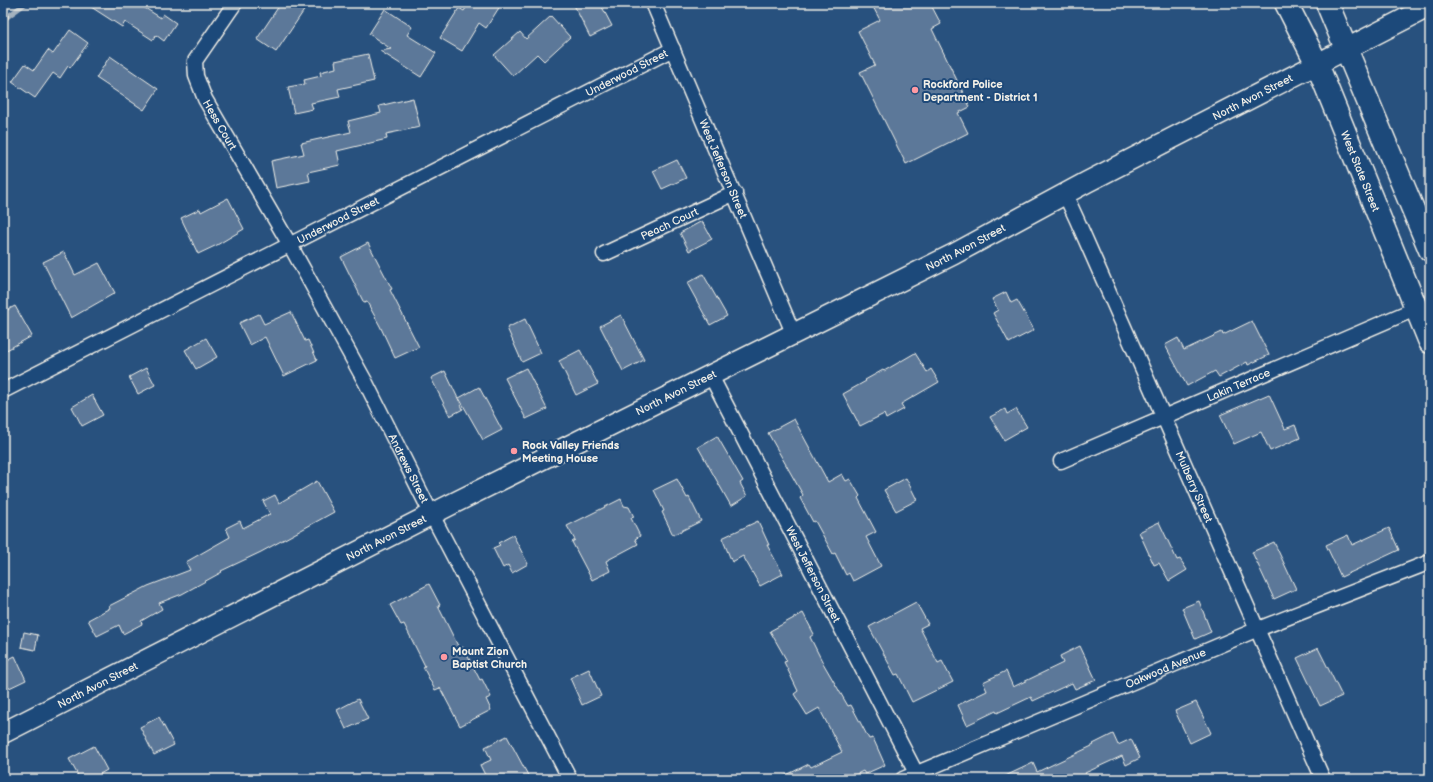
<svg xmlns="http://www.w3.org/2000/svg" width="1433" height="782" font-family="'Balsamiq Sans',sans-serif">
	<rect width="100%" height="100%" fill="#28517e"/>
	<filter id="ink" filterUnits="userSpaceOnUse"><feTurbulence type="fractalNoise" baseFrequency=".025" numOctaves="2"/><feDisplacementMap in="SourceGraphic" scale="8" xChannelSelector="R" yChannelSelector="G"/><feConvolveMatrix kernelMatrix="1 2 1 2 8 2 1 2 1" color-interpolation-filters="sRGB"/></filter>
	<g filter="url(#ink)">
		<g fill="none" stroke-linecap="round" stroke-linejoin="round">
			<!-- stream -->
			<path stroke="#a4b2be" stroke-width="5" d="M3 20 26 3"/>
		</g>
		<!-- building -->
		<path fill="#5b7899" stroke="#f4f1e8" d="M85 3H137L161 18 163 14 176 23 164 41 156 35 153 40 125 22 122 27Z
			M281 3H309L276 52 257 39Z
			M469 3H502L486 28 479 23 462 51 440 38 459 8 464 11Z
			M573 3H600L612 26 590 37Z
			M871 3H930L941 24 932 29 970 107 958 113 968 133 906 164 860 72 875 65 858 31 880 20Z
			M385 9 412 27 407 35 436 53 421 77 380 51 391 49 369 34Z
			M551 16 570 37 544 61 537 54 513 76 494 55 520 32 526 39Z
			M70 30 88 43 70 68 68 66 60 78 53 73 35 98 12 82 25 64 34 70 48 50 53 54Z
			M368 54 374 81 338 89 340 97 311 103 313 109 294 113 288 87 305 84 304 80 321 76 320 72 336 68 335 61Z
			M110 56 158 89 144 110 96 78Z
			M413 98 420 127 386 134 387 139 337 151 340 165 308 172 310 181 276 188 271 161 304 154 301 143 351 132 348 121 381 113 379 106Z
			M677 160 686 178 662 189 653 171Z
			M228 198 244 229 217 245 198 254 181 218 200 209 201 212Z
			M702 221 712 239 689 251 680 233Z
			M368 243 392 289 390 290 419 347 395 358 380 326 367 302 364 303 341 257Z
			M64 252 75 275 99 263 115 293 71 318 43 262Z
			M703 274 727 316 710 325 687 283Z
			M1006 292 1011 303 1017 300 1034 330 1009 343 993 313 998 310 992 299Z
			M15 306 32 336 3 352V312Z
			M291 312 305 341 308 340 317 360 284 376 265 337 250 345 239 323 259 314 264 324Z
			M621 315 644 360 623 371 600 326Z
			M525 319 541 353 522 362 507 328Z
			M1252 321 1269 355 1248 365 1247 362 1219 377 1215 371 1187 386 1165 345 1178 338 1184 350 1222 332 1223 335Z
			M206 338 217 357 196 369 185 350Z
			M580 350 598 384 576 395 559 361Z
			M915 353 927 372 931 369 939 382 901 404 904 409 886 419 884 414 860 426 843 394 866 381 865 380 883 370 884 371Z
			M146 368 155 385 138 394 129 377Z
			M526 368 547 409 526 419 505 378Z
			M445 371 463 409 450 416 431 378Z
			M479 387 502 430 483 440 459 398Z
			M1269 394 1285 429 1295 425 1300 438 1270 451 1261 432 1234 444 1220 415Z
			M92 395 103 415 82 426 72 407Z
			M1005 409 1007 414 1016 409 1027 427 1004 440 990 417Z
			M794 419 828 482 842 474 846 481 850 479 860 496 858 498 876 532 866 537 881 566 853 581 849 573 846 575 835 553 833 554 815 521 813 522 800 498 803 495 768 433Z
			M717 436 743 481 740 483 747 496 731 506 698 447Z
			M906 478 917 500 896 511 884 490Z
			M677 479 687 498 689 497 701 521 673 535 662 512 664 511 654 490Z
			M317 481 334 512 261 552 221 571 222 572 182 594 159 603 162 609 141 621 142 624 123 634 119 625 97 636 88 620 110 608 109 606 148 586 190 570 186 562 230 537 226 528 240 521 243 528 270 514 263 501 275 495 279 503Z
			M621 499 624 506 629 507 634 517 631 518 640 536 635 539 638 544 606 561 610 571 592 580 572 542 575 540 567 526Z
			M758 521 769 545H767L783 574 760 586 743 556 732 562 722 538Z
			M1159 522 1177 560 1180 559 1187 570 1169 581 1159 563 1154 565 1139 532Z
			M1389 528 1399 550 1341 577 1326 545 1348 535 1352 545Z
			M513 535 528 564 512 573 508 565 503 568 493 548 500 545 498 543Z
			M1274 542 1296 589 1274 599 1252 552Z
			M429 584 440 605 438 606 459 648 463 647 480 680 482 679 491 697 486 699 491 710 460 726 440 688 435 690 423 667 425 666 404 624 401 625 390 605Z
			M1199 601 1211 632 1195 639 1182 608Z
			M916 602 928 624 920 628 938 663 942 661 953 682 912 702 898 674 895 675 869 627Z
			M803 613 814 634 810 637 823 663 848 706 851 705 869 739 873 738 885 765 865 774 863 771 847 779H778L809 764 811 767 842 752 819 708 807 715 794 694 798 691 784 662 787 661 770 631Z
			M24 632 38 635 35 650 21 647Z
			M1080 646 1096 680 1075 689 1072 683 1033 701 1031 697 997 713 996 711 967 725 958 705 987 691 983 682 1006 671 1013 687 1063 663 1060 656Z
			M1318 648 1342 696 1320 706 1297 658Z
			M15 656 26 680 3 691V662Z
			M589 669 601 696 582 705 570 678Z
			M358 699 368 719 346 729 337 710Z
			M1196 702 1211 733 1190 743 1175 711Z
			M159 717 174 745 154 755 140 727Z
			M1113 734 1118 745 1131 739 1140 758 1126 765 1122 756 1085 773 1088 779H999L1033 763 1037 772 1094 745 1093 744Z
			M507 736 530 779H487L480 765 491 760 485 747Z
			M94 746 107 770 100 774 102 779H80L69 759Z"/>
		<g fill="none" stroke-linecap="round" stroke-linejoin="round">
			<defs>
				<g id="street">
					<path id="s1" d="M235 3 195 61 196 76 205 99 290 245 366 383 432 515 570 779"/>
					<path id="s2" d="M653 3 794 335"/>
					<path id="s3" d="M1065 194 1077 220 1323 779"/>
					<path id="s4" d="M604 254 735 193"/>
					<path id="s5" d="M711 376 916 773"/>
					<path id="s6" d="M3 391 673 49"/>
					<path id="s7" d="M1061 461 1415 309"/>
					<path id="s8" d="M903 779 1258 629 1430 562"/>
				</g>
				<g id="secondary">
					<path id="s9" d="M3 733 450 505 954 254 1087 182 1430 6"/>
				</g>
				<g id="primary">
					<path id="s10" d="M1286 3 1317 64 1430 342"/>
					<path d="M1327 3 1430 250"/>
				</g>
			</defs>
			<!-- street casing -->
			<use href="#street" stroke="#f4f1e8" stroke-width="17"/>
			<!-- secondary casing -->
			<use href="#secondary" stroke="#f4f1e8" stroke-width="23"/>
			<!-- primary casing -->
			<use href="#primary" stroke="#f4f1e8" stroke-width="25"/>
			<!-- street -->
			<use href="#street" stroke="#1f4a7a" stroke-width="14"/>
			<!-- secondary -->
			<use href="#secondary" stroke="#1f4a7a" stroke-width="20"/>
			<!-- primary -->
			<use href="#primary" stroke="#1f4a7a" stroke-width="22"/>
		</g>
	</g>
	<!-- markers -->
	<g fill="#ff9aa2" stroke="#1f4a7a" stroke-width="1.5">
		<circle cx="915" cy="90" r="4"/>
		<circle cx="514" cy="451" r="4"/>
		<circle cx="444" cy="657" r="4"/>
	</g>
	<g text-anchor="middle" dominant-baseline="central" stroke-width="4" stroke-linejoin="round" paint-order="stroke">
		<!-- street labels -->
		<g font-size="11" fill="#f4f1e8" stroke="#1f4a7a">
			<text stroke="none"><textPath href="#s6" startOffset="700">Underwood Street</textPath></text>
			<text stroke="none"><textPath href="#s9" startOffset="1402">North Avon Street</textPath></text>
			<text stroke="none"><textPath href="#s1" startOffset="140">Hess Court</textPath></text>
			<text stroke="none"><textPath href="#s2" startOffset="180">West Jefferson Street</textPath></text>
			<text stroke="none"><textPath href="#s10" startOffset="184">West State Street</textPath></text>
			<text stroke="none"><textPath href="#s6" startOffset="376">Underwood Street</textPath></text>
			<text stroke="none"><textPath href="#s4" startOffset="72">Peach Court</textPath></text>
			<text stroke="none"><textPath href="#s9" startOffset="1078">North Avon Street</textPath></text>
			<text stroke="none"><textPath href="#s7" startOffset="193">Lakin Terrace</textPath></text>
			<text stroke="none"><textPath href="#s9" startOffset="754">North Avon Street</textPath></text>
			<text stroke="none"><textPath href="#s1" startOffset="532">Andrews Street</textPath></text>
			<text stroke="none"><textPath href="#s3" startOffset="320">Mulberry Street</textPath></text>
			<text stroke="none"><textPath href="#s9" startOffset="430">North Avon Street</textPath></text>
			<text stroke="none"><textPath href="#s5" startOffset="223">West Jefferson Street</textPath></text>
			<text stroke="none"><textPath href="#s8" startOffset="285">Oakwood Avenue</textPath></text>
			<text stroke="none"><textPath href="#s9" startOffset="106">North Avon Street</textPath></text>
		</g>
		<!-- poi labels -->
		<g font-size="11" font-weight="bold" fill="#f4f1e8" stroke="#1f4a7a" text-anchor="start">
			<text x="923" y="84">Rockford Police<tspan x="923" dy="13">Department - District 1</tspan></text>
			<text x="522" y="445">Rock Valley Friends<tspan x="522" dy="13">Meeting House</tspan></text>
			<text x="452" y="651">Mount Zion<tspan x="452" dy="13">Baptist Church</tspan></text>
		</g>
	</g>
	<!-- margin -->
	<rect width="1433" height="782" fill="none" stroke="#1f4a7a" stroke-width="16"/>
	<rect x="8" y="8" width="1417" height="766" fill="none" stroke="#f4f1e8" stroke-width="1.5" filter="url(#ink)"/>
</svg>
